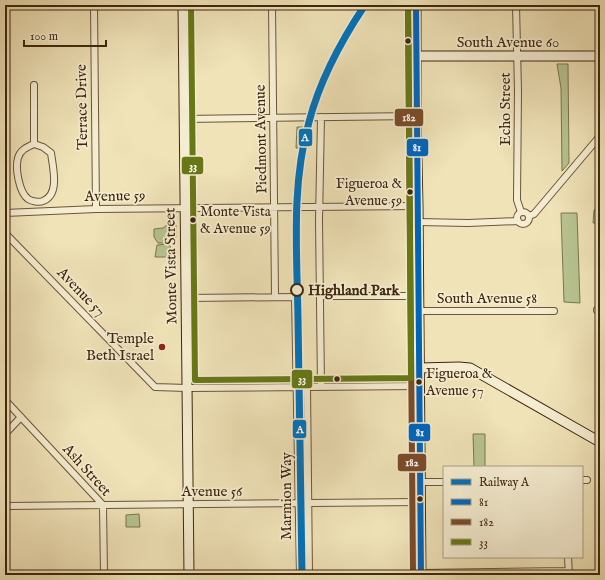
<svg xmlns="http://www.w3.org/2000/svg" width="605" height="580" font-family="'IM FELL English',serif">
	<rect width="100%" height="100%" fill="#f0e3b8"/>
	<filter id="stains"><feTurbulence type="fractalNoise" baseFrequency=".005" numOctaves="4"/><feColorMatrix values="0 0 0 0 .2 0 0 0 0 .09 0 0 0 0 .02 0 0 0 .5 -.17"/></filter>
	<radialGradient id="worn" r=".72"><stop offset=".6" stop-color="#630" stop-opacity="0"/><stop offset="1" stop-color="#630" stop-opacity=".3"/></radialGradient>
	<!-- green -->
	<path fill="#b7c491" stroke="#7a7650" d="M557 64H568L569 163 562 171 561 88Z
		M297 127H304L300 148H296Z
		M600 204V223H593L594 210Z
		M561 213H577L580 303 564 302Z
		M167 225H176V237L171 239 166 243H158L154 237V229L163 228Z
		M168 244 170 246 171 251H176V257H155L157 245Z
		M473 434H485V467H474Z
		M139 514 140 527H126V515Z"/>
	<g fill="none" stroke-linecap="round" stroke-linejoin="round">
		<defs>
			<path id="street" d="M94 5 96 209
				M272 5 275 297
				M516 5 518 91 517 200 521 212
				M321 117 319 220 321 386
				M183 119 416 116
				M34 144 43 147 51 153C53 168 60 195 43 201 39 203 31 201 28 199 19 192 15 168 18 158 20 150 27 147 34 144Z
				M34 144V85
				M517 218a6 6 0 1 1 12 0a6 6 0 1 1-12 0Z
				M5 213 96 209 418 206
				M529 216 534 214 600 136
				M418 222 468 223 518 221
				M5 233 155 387 187 388 419 386
				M320 296H419
				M186 298 295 297 300 575
				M597 310H600
				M419 311H554
				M307 386 309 575
				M5 400 103 505 104 575
				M5 434 21 417
				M582 480H587
				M420 482H444
				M5 506 420 502
				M568 557 569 575
				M421 573 568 571"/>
			<path id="secondary" d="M183 5 189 575
				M416 5V116L418 206 421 575
				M417 56H600
				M419 368 459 367 470 368 600 442"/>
		</defs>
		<!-- street casing -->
		<use href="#street" stroke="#6a5638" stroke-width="8"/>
		<!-- secondary casing -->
		<use href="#secondary" stroke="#3e270e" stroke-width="11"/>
		<!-- street -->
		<use href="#street" stroke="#f5edd1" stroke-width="6"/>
		<!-- secondary -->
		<use href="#secondary" stroke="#f5edd1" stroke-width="9"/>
		<defs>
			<path id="bus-1" d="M416 5 421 575"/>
			<path id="bus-2" d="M408 5 413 575"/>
			<path id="bus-3" d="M191 5 195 380 411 378 408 5"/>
		</defs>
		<!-- bus-1 casing -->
		<use href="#bus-1" stroke="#f5edd1" stroke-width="9"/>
		<!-- bus-2 casing -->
		<use href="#bus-2" stroke="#f5edd1" stroke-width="9"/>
		<!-- bus-3 casing -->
		<use href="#bus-3" stroke="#f5edd1" stroke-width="9"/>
		<!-- bus-1 -->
		<use href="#bus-1" stroke="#0065bd" stroke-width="6"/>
		<!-- bus-2 -->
		<use href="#bus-2" stroke="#7a4b2a" stroke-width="6"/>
		<!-- bus-3 -->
		<use href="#bus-3" stroke="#677816" stroke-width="6"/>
		<defs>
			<path id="rail-1" d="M302 575C301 489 299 403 298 318 297 253 291 185 309 122 320 79 341 41 365 5"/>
		</defs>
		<!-- rail-1 casing -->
		<use href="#rail-1" stroke="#f5edd1" stroke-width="10"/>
		<!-- rail-1 -->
		<use href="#rail-1" stroke="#0072bc" stroke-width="7"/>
	</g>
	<!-- markers -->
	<g fill="#3e270e" stroke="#f5edd1" stroke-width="1.5">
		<circle cx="408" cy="41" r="3.5"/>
		<circle cx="410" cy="192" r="3.5"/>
		<circle cx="193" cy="220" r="3.5"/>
		<circle cx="337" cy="379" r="3.5"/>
		<circle cx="419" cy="382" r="3.5"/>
		<circle cx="420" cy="499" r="3.5"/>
	</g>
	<circle fill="#f5edd1" stroke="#3e270e" stroke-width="2" cx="297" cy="290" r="6"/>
	<circle fill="#8f2418" stroke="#f5edd1" stroke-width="1.5" cx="162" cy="347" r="4"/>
	<g text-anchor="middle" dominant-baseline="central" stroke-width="3.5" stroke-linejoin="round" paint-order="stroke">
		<!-- bus labels -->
		<g font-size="14" fill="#3e270e" stroke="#f5edd1" text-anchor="start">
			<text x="402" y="184" text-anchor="end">Figueroa &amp;<tspan x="402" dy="17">Avenue 59</tspan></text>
			<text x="200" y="212">Monte Vista<tspan x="200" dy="17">&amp; Avenue 59</tspan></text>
			<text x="426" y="374">Figueroa &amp;<tspan x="426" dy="17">Avenue 57</tspan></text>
		</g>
		<!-- street labels -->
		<g font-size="15" fill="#3e270e" stroke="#f5edd1">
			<text x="508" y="42">South Avenue 60</text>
			<text transform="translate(82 107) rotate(-91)">Terrace Drive</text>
			<text transform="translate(505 109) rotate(-90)">Echo Street</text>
			<text transform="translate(261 139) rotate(-91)">Piedmont Avenue</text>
			<text transform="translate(115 196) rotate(-1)">Avenue 59</text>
			<text transform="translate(171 266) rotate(-91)">Monte Vista Street</text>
			<text transform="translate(81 292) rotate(46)">Avenue 57</text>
			<text x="487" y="298">South Avenue 58</text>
			<text transform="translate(87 470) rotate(48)">Ash Street</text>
			<text x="212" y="491">Avenue 56</text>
			<text transform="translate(286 496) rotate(-90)">Marmion Way</text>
		</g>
		<!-- stop labels -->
		<g font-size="15" font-weight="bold" fill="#3e270e" stroke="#f5edd1" text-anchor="start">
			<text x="308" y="290">Highland Park</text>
		</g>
		<!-- poi labels -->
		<g font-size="15" fill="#3e270e" stroke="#f5edd1" text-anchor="end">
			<text x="154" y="338">Temple<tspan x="154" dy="17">Beth Israel</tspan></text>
		</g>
	</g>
	<g stroke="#f5edd1" stroke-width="1.5">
		<rect x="394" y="108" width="30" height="19" rx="4" fill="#7a4b2a"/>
		<rect x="298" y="128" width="15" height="19" rx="4" fill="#0072bc"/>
		<rect x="406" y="138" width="23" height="19" rx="4" fill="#0065bd"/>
		<rect x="181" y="156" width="23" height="19" rx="4" fill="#677816"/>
		<rect x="291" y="369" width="22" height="20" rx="4" fill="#677816"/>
		<rect x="292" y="419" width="15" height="20" rx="4" fill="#0072bc"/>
		<rect x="408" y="423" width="23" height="19" rx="4" fill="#0065bd"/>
		<rect x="397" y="453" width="30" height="19" rx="4" fill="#7a4b2a"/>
	</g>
	<g font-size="11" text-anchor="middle" font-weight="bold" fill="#fff">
		<text x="409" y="121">182</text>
		<text x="305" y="141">A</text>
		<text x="417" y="151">81</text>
		<text x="193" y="170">33</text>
		<text x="302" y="383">33</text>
		<text x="300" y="433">A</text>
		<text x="420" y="436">81</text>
		<text x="412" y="466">182</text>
	</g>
	<!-- margin -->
	<rect width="605" height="580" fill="none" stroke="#f0e3b8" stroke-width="20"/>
	<rect x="6" y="6" width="593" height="568" fill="none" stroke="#3e270e" stroke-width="2"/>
	<rect x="10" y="10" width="585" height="560" fill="none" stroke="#3e270e"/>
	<!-- legend -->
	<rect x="443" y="466" width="140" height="92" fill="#f5edd1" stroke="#ac9e83"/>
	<rect x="451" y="479" width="20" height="6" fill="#0072bc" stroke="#ac9e83"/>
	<text x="479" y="486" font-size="12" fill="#3e270e">Railway A</text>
	<rect x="451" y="499" width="20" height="6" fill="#0065bd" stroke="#ac9e83"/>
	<text x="479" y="506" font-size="12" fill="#3e270e">81</text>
	<rect x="451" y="519" width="20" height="6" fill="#7a4b2a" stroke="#ac9e83"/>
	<text x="479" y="526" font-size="12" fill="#3e270e">182</text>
	<rect x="451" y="539" width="20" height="6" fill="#677816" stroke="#ac9e83"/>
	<text x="479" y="546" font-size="12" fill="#3e270e">33</text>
	<!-- scale -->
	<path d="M24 40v6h82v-6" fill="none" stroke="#3e270e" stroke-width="2"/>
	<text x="30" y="40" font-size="12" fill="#3e270e" stroke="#f5edd1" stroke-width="3" paint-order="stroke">100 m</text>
	<rect width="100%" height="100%" filter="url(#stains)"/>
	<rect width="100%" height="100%" fill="url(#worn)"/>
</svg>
